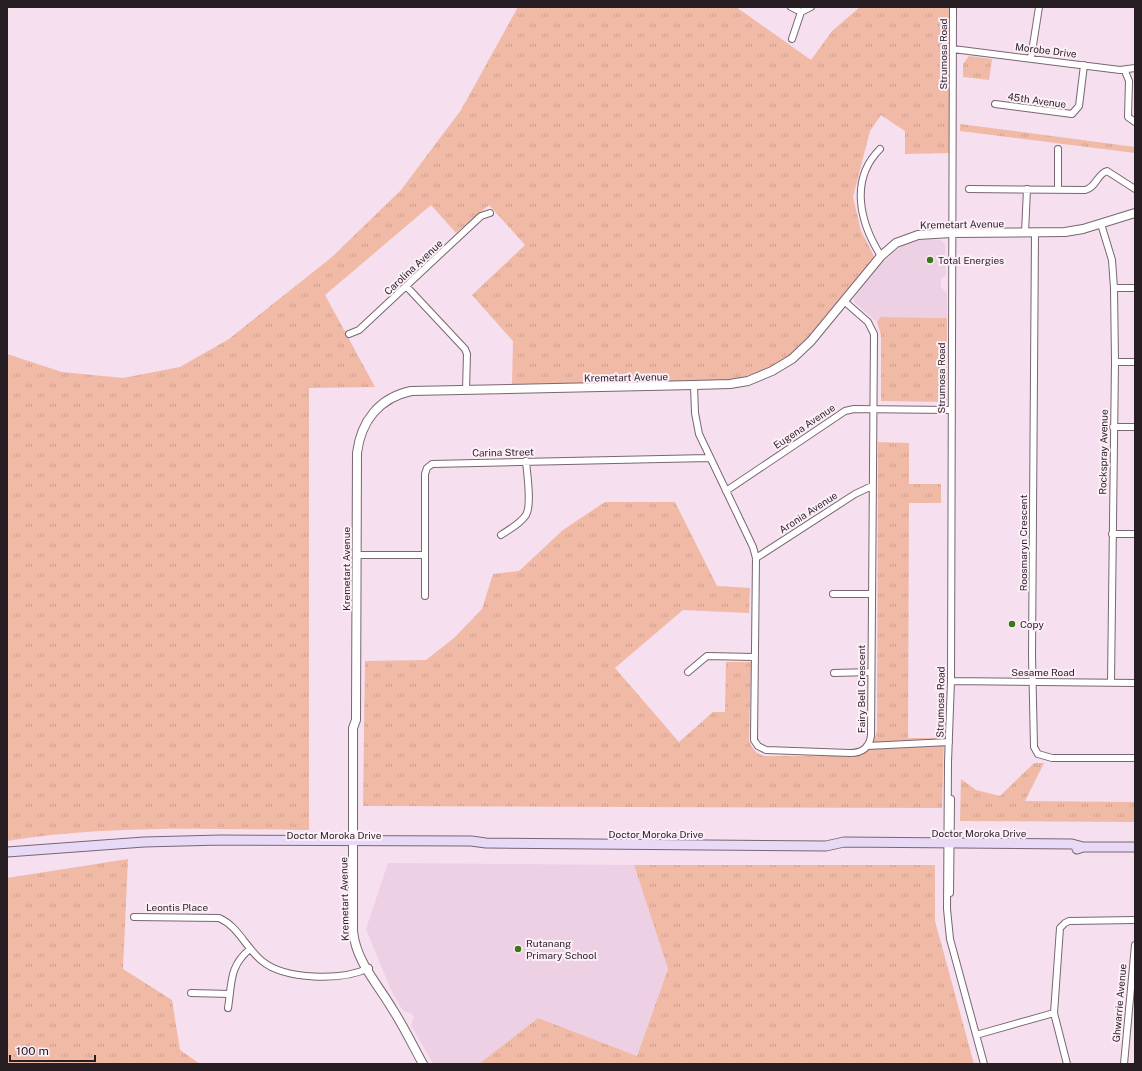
<svg xmlns="http://www.w3.org/2000/svg" width="1142" height="1071" font-family="'Public Sans',sans-serif">
	<defs>
		<pattern id="grass-tufts" width="24" height="20" patternUnits="userSpaceOnUse"><rect width="24" height="20" fill="#f0baa6"/><path d="M3 7l-1-3M5 7V3M7 7l1-3M15 17l-1-3M17 17v-4M19 17l1-3" fill="none" stroke="#ce9f8f"/></pattern>
	</defs>
	<rect width="100%" height="100%" fill="#f6dfee"/>
	<!-- built -->
	<path fill="#edd0e4" d="M923 239 941 240 945 244 946 275 941 279V287L947 293V318L881 317 877 322 857 305 854 301 855 297 877 267 895 251 904 245Z
		M388 863 634 865 668 969 637 1056 538 1018 479 1064H433L411 1025 414 1017 411 1013 403 1011 391 990 366 929Z"/>
	<!-- grass -->
	<path fill="url(#grass-tufts)" d="M518 7H736L811 60 832 31 860 7H951L949 153 905 154V131L881 115 870 131 853 197 861 231 875 258 797 351 782 362 758 373 731 380 694 382 512 384 513 341 472 295 525 245 489 205 456 233 431 205 325 295 375 387 309 388V830C208 829 106 825 7 841V354L62 372 123 378 180 367 229 339 332 257 401 190 461 110Z
		M969 56 992 59 989 80 963 77V64Z
		M960 124 1135 147V153L960 131Z
		M881 317 947 318V402L881 401V335L877 322Z
		M878 442 909 443V484H941V503H909L908 738H944L942 808 363 806 365 661 426 660 454 638 482 609 493 574 519 571 563 530 605 502H675L717 586 750 588 749 613 683 610 615 668 679 742 713 712H725L726 662H751L749 741C753 750 756 754 765 756H858C870 750 873 743 877 731Z
		M1034 763H1044L1025 801 1135 802V822L960 821 961 779 976 790 1000 796Z
		M128 859 123 969 172 1000 180 1050 200 1064H7V878Z
		M634 865H935V921L974 1064H479L538 1018 637 1056 668 969Z"/>
	<g fill="none" stroke-linecap="round" stroke-linejoin="round">
		<defs>
			<path id="minor" d="M791 7 801 12 811 7
				M953 7 951 681 948 762 947 909 950 939 984 1064
				M792 39 801 12
				M953 49 1120 70 1135 68
				M1031 58 1039 7
				M1125 71 1129 81 1128 117 1135 122
				M995 104 1072 114 1079 106 1084 65
				M880 149C849 180 860 223 881 256
				M1058 149V189
				M969 189 1085 190C1096 188 1097 174 1107 171L1135 189
				M1101 224 1112 260 1114 288 1115 362 1111 682
				M1025 233 1027 189
				M1035 233 1032 655 1034 747 1038 754 1052 758H1135
				M407 287 465 349 467 354 466 390
				M1114 288H1135
				M349 334 359 330 481 216 490 213
				M1115 362H1135
				M694 385 695 413 699 434 753 547 756 558 754 740 758 746 766 750 850 753C862 753 869 748 871 736L874 334 868 322 844 301
				M1113 427H1135
				M726 491 845 411 854 409 951 410
				M1112 534H1135
				M501 535C510 529 520 524 526 515 532 505 527 474 526 461
				M356 555H424
				M756 558 855 494 872 486
				M833 594H871
				M425 596V474L427 468 432 464 709 458
				M688 672 707 656 754 657
				M834 673 871 672
				M951 681 1135 683
				M867 746 949 742
				M950 893 951 799
				M134 917 219 918C238 926 246 948 262 961 285 980 342 981 369 968
				M191 993 230 994
				M228 1008C232 983 229 966 250 949
				M976 1035 1054 1013
				M1067 1064 1054 1013 1060 928 1065 923 1069 921 1135 920
				M1124 1064 1135 945"/>
			<path id="tertiary" d="M423 1064C413 1046 404 1027 393 1010 378 984 356 962 353 931V728L356 720 357 453C361 421 379 398 411 391L694 385 730 384 748 381 772 371 792 359 811 341 881 256 896 243 918 235 951 233 1065 232 1083 229 1135 213"/>
			<path id="secondary" d="M1077 849 1083 847H1135
				M7 852 144 842 221 840 471 841 486 843 826 846 844 842 1072 844 1083 847"/>
		</defs>
		<!-- minor casing -->
		<use href="#minor" stroke="#796673" stroke-width="8"/>
		<!-- tertiary casing -->
		<use href="#tertiary" stroke="#796673" stroke-width="10"/>
		<!-- secondary casing -->
		<use href="#secondary" stroke="#796673" stroke-width="11"/>
		<!-- minor -->
		<use href="#minor" stroke="#fff" stroke-width="6"/>
		<!-- tertiary -->
		<use href="#tertiary" stroke="#fff" stroke-width="8"/>
		<!-- secondary -->
		<use href="#secondary" stroke="#e8daf7" stroke-width="9"/>
	</g>
	<!-- markers -->
	<g fill="#3a7916" stroke="#fdeff8" stroke-width="1.5">
		<circle cx="930" cy="260" r="4"/>
		<circle cx="1012" cy="624" r="4"/>
		<circle cx="518" cy="949" r="4"/>
	</g>
	<g text-anchor="middle" dominant-baseline="central" stroke-width="4" stroke-linejoin="round" paint-order="stroke">
		<!-- street labels -->
		<g font-size="10" fill="#271e24" stroke="#fdeff8">
			<text transform="translate(1046 50) rotate(7)">Morobe Drive</text>
			<text transform="translate(943 54) rotate(-90)">Strumosa Road</text>
			<text transform="translate(1037 100) rotate(8)">45th Avenue</text>
			<text transform="translate(962 224) rotate(-1)">Kremetart Avenue</text>
			<text transform="translate(413 267) rotate(-43)">Carolina Avenue</text>
			<text transform="translate(626 377) rotate(-1)">Kremetart Avenue</text>
			<text transform="translate(941 378) rotate(-90)">Strumosa Road</text>
			<text transform="translate(804 426) rotate(-34)">Eugena Avenue</text>
			<text transform="translate(503 452) rotate(-1)">Carina Street</text>
			<text transform="translate(1103 452) rotate(-89)">Rockspray Avenue</text>
			<text transform="translate(808 512) rotate(-33)">Aronia Avenue</text>
			<text transform="translate(1023 543) rotate(-90)">Roosmaryn Crescent</text>
			<text transform="translate(346 569) rotate(-90)">Kremetart Avenue</text>
			<text x="1043" y="672">Sesame Road</text>
			<text transform="translate(861 689) rotate(-90)">Fairy Bell Crescent</text>
			<text transform="translate(940 702) rotate(-89)">Strumosa Road</text>
			<text x="979" y="833">Doctor Moroka Drive</text>
			<text x="656" y="834">Doctor Moroka Drive</text>
			<text x="334" y="835">Doctor Moroka Drive</text>
			<text transform="translate(344 899) rotate(-91)">Kremetart Avenue</text>
			<text x="177" y="907">Leontis Place</text>
			<text transform="translate(1119 1003) rotate(-85)">Ghwarrie Avenue</text>
		</g>
		<!-- poi labels -->
		<g font-size="10" fill="#271e24" stroke="#fdeff8" text-anchor="start">
			<text x="938" y="260">Total Energies</text>
			<text x="1020" y="624">Copy</text>
			<text x="526" y="943">Rutanang<tspan x="526" dy="12">Primary School</tspan></text>
		</g>
	</g>
	<!-- border -->
	<rect width="1142" height="1071" fill="none" stroke="#271e24" stroke-width="16"/>
	<!-- scale -->
	<path d="M10 1055v6h85v-6" fill="none" stroke="#271e24" stroke-width="2"/>
	<text x="16" y="1055" font-size="12" fill="#271e24" stroke="#fdeff8" stroke-width="3" paint-order="stroke">100 m</text>
</svg>
